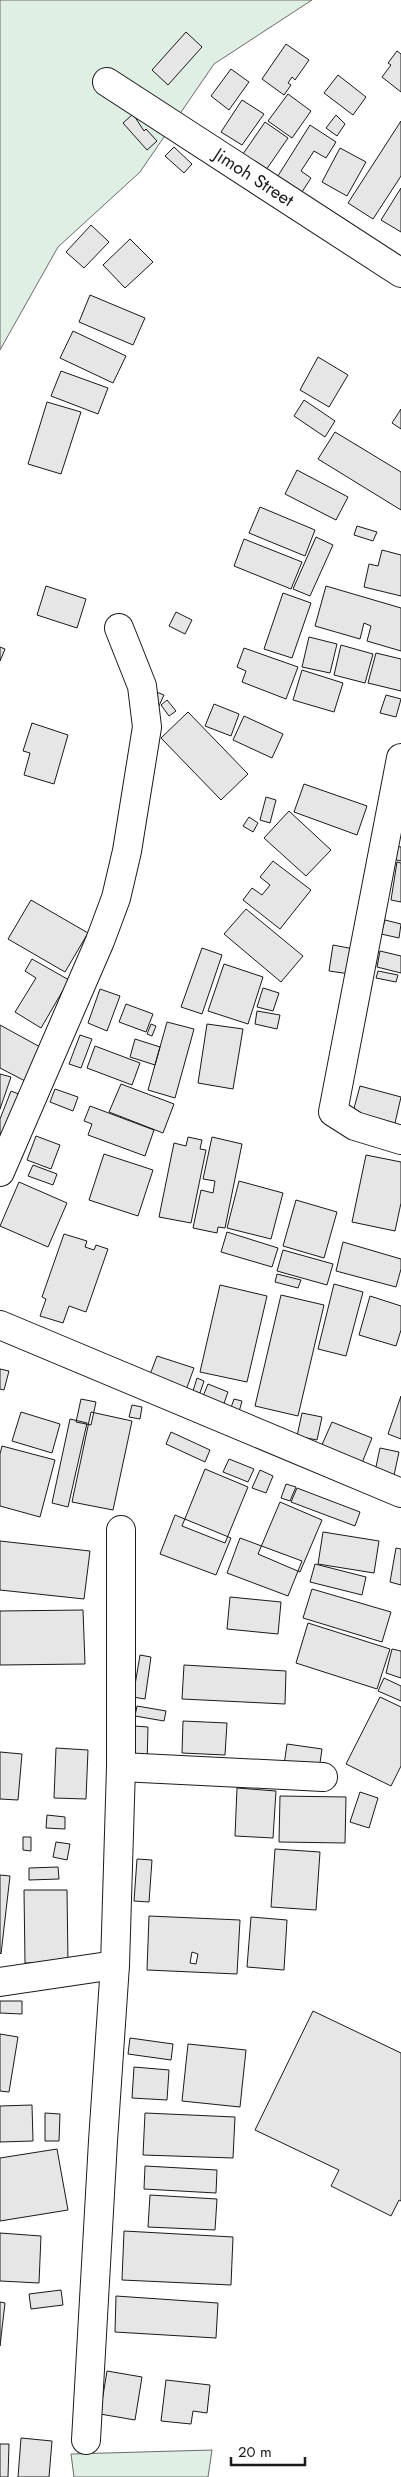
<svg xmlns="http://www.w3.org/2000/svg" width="401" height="2477" font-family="Jost,sans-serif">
	<rect width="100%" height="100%" fill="#fff"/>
	<!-- green -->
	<path fill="#e0efe3" stroke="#6a6a6a" d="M0 0H312L214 64 140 172 58 247 0 350Z
		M212 2450 208 2477H74L71 2454Z"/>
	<!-- building -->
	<path fill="#e6e6e6" stroke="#1a1a1a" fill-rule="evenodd" d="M186 32 202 47 168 85 152 70Z
		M286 44 309 60 295 80 292 77 288 83 291 85 284 95 262 79Z
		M397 51 401 54V92L382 77 391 65 388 63Z
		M231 69 249 82 229 110 211 96Z
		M338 75 366 97 353 115 324 93Z
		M288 94 311 111 292 138 268 121Z
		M242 100 264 114 242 145 221 132Z
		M133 114 144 131 146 129 157 141 147 150 123 123Z
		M336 115 345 124 337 136 326 128Z
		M401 121V176L373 219 348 203Z
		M265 122 288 138 266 170 243 154Z
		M310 125 336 142 326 158 314 151 301 171 311 178 300 195 276 179Z
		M174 147 192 164 184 173 165 156Z
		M340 148 366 162 347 196 322 182Z
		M401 188V232L381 220Z
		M91 225 109 242 84 268 66 252Z
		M130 239 153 262 125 288 103 265Z
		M90 295 145 318 133 345 79 322Z
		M73 331 126 356 113 383 60 358Z
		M318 357 348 375 329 407 300 390Z
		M61 371 108 388 98 414 51 396Z
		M304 400 335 421 325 437 294 416Z
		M47 402 81 412 61 474 28 464Z
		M401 409V429L392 423Z
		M335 432 401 472V510L318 459Z
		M297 470 348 497 336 520 285 494Z
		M260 507 315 530 305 556 249 533Z
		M357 526 377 532 373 541 354 535Z
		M316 537 333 545 310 596 293 589Z
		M244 539 302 562 291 589 234 566Z
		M382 550 401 555V596L364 587 369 564 378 566Z
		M46 586 86 599 77 628 37 615Z
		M326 586 401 608V651L367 641 371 626 364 623 360 639 315 626Z
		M283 593 311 603 292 658 264 649Z
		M176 612 192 620 185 634 169 626Z
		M309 637 337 644 330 673 302 667Z
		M341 645 373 654 365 683 334 675Z
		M0 647 5 649 0 661Z
		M244 648 298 667 286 699 242 682 246 671 237 667Z
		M376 653 401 659V691L368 683Z
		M302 670 343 683 334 712 293 700Z
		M154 691 164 695 158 708Z
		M386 695 401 699 396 717 380 713Z
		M167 700 176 711 169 716 161 705Z
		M214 704 239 714 231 736 205 726Z
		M188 712 248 774 221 800 161 738Z
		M244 716 283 734 272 758 233 740Z
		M32 723 68 735 54 784 24 775 30 753 23 751Z
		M304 784 367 806 357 835 294 812Z
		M266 797 276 800 270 823 260 820Z
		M289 811 331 850 306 876 264 838Z
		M249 817 258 823 253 832 243 826Z
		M395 846 401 847V861L393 859Z
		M273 861 311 890 280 929 243 900 252 888 262 895 270 885 260 877Z
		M397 862 401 863V902L391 900Z
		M31 900 88 933 65 972 8 939Z
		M246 909 303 956 281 982 224 934Z
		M385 920 401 924 399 938 381 934Z
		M333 945 354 949 350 974 329 971Z
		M202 948 222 955 202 1014 181 1007Z
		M380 951 401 956V973L377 967Z
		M32 959 69 980 41 1028 15 1012 36 978 25 971Z
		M224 964 263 977 248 1024 208 1011Z
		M378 971 398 975 396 982 376 978Z
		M263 988 279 993 273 1011 257 1007Z
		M100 989 120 996 107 1031 88 1023Z
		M126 1004 153 1014 146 1032 119 1022Z
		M257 1011 280 1015 277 1029 255 1024Z
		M167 1022 194 1029 175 1098 148 1090Z
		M151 1024 156 1026 152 1036 147 1034Z
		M207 1024 243 1029 233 1089 198 1083Z
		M0 1025 42 1048 25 1081 0 1068Z
		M80 1035 92 1039 81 1068 69 1064Z
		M135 1039 160 1047 155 1065 130 1057Z
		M95 1046 140 1063 132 1085 87 1068Z
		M0 1074 11 1077 0 1109Z
		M121 1084 174 1104 163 1133 109 1112Z
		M360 1086 401 1097 395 1123 353 1112Z
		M55 1089 78 1097 73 1111 50 1102Z
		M11 1091 29 1098 14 1138 0 1133V1119Z
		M90 1106 154 1130 145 1156 88 1135 92 1124 84 1121Z
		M36 1136 60 1145 51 1169 27 1160Z
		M188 1137 202 1140 200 1149 206 1150 191 1223 159 1217 174 1143 186 1146Z
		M212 1137 242 1144 225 1228 218 1227 217 1233 193 1228 201 1190 213 1193 215 1181 203 1179Z
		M104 1154 153 1170 138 1216 89 1200Z
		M366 1155 401 1162V1203L395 1231 352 1222Z
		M33 1165 57 1174 53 1185 28 1176Z
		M239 1181 283 1193 271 1239 227 1228Z
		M19 1182 67 1203 48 1247 0 1226Z
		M296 1200 337 1212 324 1258 283 1246Z
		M227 1232 278 1248 272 1267 221 1252Z
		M64 1234 87 1241 85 1247 94 1250 96 1245 108 1249 86 1312 69 1306 63 1323 40 1316 46 1299 42 1297Z
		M343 1242 401 1259V1269L396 1287 336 1271Z
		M283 1250 333 1264 327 1285 277 1271Z
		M277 1274 301 1280 298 1288 275 1282Z
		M334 1284 363 1292 346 1356 318 1349Z
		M220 1285 267 1296 247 1382 200 1372Z
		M281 1295 324 1305 298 1416 255 1406Z
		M370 1296 401 1306V1330L396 1346 359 1335Z
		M157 1356 194 1368 185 1393 148 1380Z
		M0 1369 9 1371 4 1390 0 1389Z
		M197 1378 204 1381 200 1393 193 1391Z
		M208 1384 228 1392 222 1409 201 1401Z
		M401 1396V1439L388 1434Z
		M81 1399 96 1402 91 1425 76 1422Z
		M234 1399 242 1401 237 1419 228 1416Z
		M132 1405 142 1407 140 1419 129 1417Z
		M21 1412 60 1424 52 1453 12 1441Z
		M91 1412 132 1421 113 1510 72 1502Z
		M302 1413 322 1417 317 1440 297 1436Z
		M70 1419 87 1423 68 1507 52 1503Z
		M332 1422 372 1438 362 1463 321 1447Z
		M171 1432 210 1450 205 1462 166 1444Z
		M2 1446 55 1460 40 1517 0 1506V1454Z
		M380 1448 399 1452 393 1480 374 1476Z
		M229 1459 254 1469 248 1482 223 1472Z
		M205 1469 248 1487 225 1543 182 1526Z
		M260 1470 273 1476 266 1493 252 1488Z
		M286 1484 296 1487 290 1501 281 1498Z
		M297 1488 360 1512 355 1526 291 1502Z
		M280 1502 322 1520 300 1572 258 1554Z
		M175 1515 231 1538 216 1575 160 1554Z
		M323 1532 379 1541 374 1573 318 1564Z
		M240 1538 302 1561 288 1596 227 1573Z
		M0 1541 90 1551 84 1599 0 1590Z
		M396 1548 401 1549V1585L390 1582Z
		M315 1564 366 1577 362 1595 310 1582Z
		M312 1589 391 1612 382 1642 303 1618Z
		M230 1597 281 1602 278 1634 227 1629Z
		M83 1610 85 1664 0 1665V1611Z
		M308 1623 390 1649 377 1689 296 1663Z
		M392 1649 401 1651V1678L386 1673Z
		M140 1655 151 1657 145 1699 133 1697Z
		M184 1665 286 1671 285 1704 182 1699Z
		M384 1678 401 1686V1701L378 1691Z
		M380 1697 401 1707V1766L391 1786 346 1764Z
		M137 1706 166 1711 164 1721 135 1716Z
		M183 1721 227 1723 225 1755 182 1753Z
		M134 1726 148 1727 147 1765H134Z
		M287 1744 322 1749 319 1770 284 1765Z
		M56 1748 88 1750 86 1799 54 1798Z
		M0 1752 22 1754 18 1800 0 1799Z
		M237 1788 276 1791 273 1838 235 1836Z
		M360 1792 378 1798 369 1828 350 1822Z
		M280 1796 346 1797 345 1843 279 1842Z
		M47 1815 65 1817V1829L46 1828Z
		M23 1837H31V1851L23 1850Z
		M56 1842 70 1844 67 1860 53 1857Z
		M275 1849 320 1852 316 1910 271 1907Z
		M137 1859 152 1860 149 1902 134 1901Z
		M58 1867 59 1879 29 1880V1868Z
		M0 1875 10 1876 1 1954 0 1953Z
		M24 1890H67L68 1962 25 1963Z
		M149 1916 240 1920 237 1974 147 1970ZM192 1952 198 1954 196 1964 190 1963Z
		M251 1917 287 1920 284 1970 247 1967Z
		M0 2001H22V2014L0 2013Z
		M313 2011 401 2053V2201L399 2200 391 2216 331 2186 339 2170 255 2130Z
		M0 2034 18 2037 9 2092 0 2091Z
		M130 2038 173 2044 171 2060 128 2054Z
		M188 2044 246 2050 240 2107 182 2101Z
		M134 2067 169 2070 167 2100 132 2098Z
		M32 2105 33 2141 0 2142V2106Z
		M45 2113 60 2114 59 2141H45Z
		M145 2113 235 2117 233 2158 143 2155Z
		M57 2149 68 2210 0 2221V2158Z
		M145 2166 217 2170 216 2193 144 2189Z
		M150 2195 217 2199 215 2230 148 2227Z
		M124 2231 233 2237 231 2285 122 2280Z
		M0 2233 41 2236 39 2283 0 2281Z
		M61 2290 63 2305 31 2309 29 2294Z
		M116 2296 218 2303 216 2338 115 2332Z
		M0 2302 5 2303 0 2346Z
		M107 2371 142 2377 135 2420 100 2414Z
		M166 2380 210 2385 207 2413 193 2411 191 2424 161 2421Z
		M21 2438 52 2441 49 2477H18Z
		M0 2444H9L8 2477H0Z"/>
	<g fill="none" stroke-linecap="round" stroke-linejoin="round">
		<defs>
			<g id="minor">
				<path id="s1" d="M107 82 401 273"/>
				<path d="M401 758 333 1112 355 1126 401 1140"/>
				<path d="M0 1172 100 941 116 898 127 851 147 727 142 686 119 628"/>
				<path d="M0 1325 401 1493"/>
				<path d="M121 1767 323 1777"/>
				<path d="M0 1982 115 1965"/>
				<path d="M86 2440 103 2141 115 1965 121 1767V1530"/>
			</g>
		</defs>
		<!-- minor casing -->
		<use href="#minor" stroke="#1a1a1a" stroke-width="30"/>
		<!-- minor -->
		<use href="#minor" stroke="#fff" stroke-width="28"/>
	</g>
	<g text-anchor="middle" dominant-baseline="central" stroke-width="4" stroke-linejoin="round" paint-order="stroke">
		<!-- street labels -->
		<g font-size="18" fill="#1a1a1a" stroke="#fff">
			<text stroke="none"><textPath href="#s1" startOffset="175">Jimoh Street</textPath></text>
		</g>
	</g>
	<!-- scale -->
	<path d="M231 2457v8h74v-8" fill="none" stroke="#1a1a1a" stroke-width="2.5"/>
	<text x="238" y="2457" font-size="15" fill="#1a1a1a" stroke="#ffffff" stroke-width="4" paint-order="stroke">20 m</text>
</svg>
